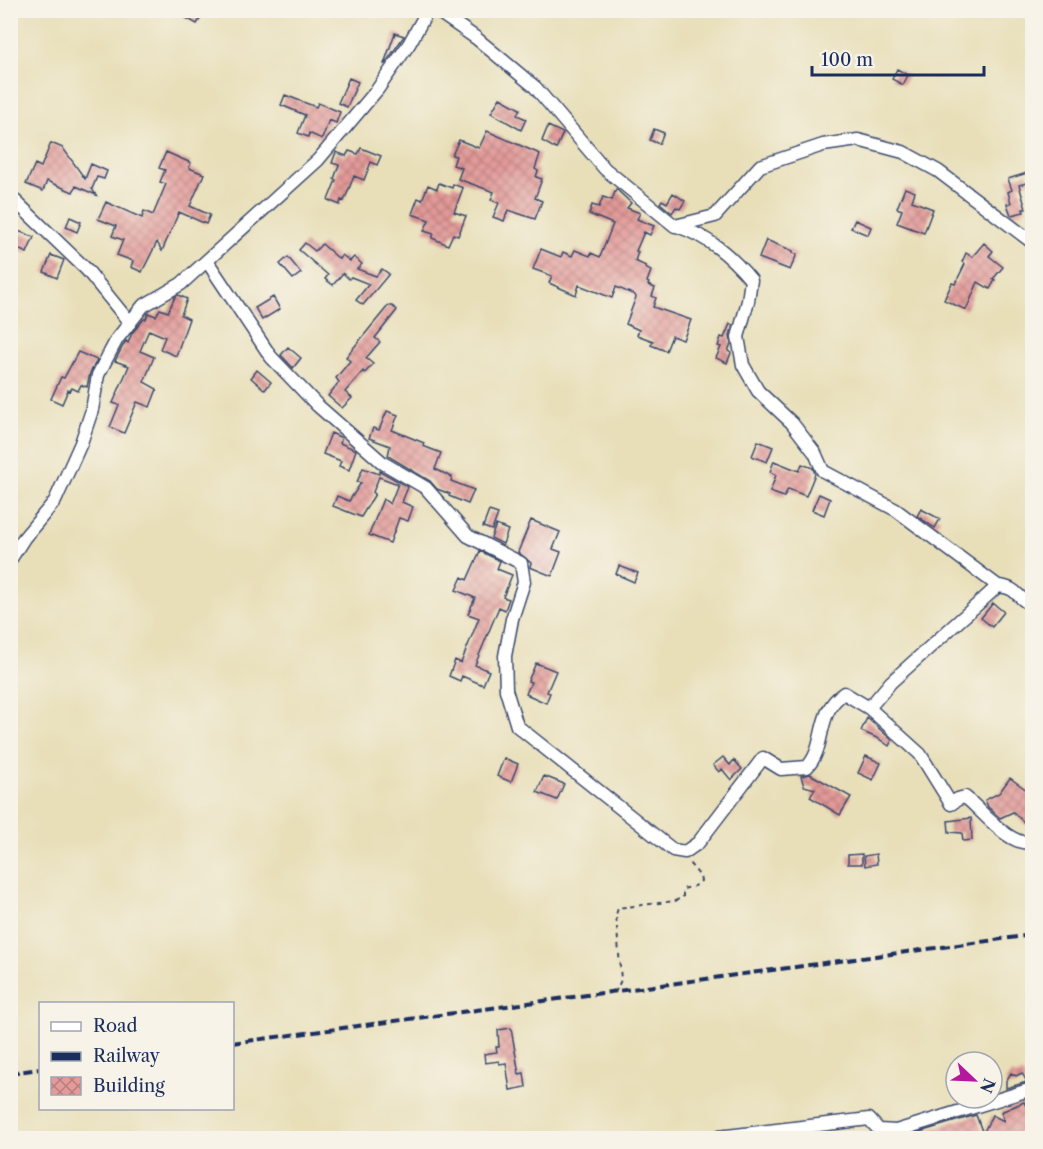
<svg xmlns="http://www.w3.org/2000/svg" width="1043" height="1149" font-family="'Libre Caslon Text',serif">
<defs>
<pattern id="building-cross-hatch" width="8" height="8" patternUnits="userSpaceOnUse" patternTransform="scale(1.5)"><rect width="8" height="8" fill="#e39a98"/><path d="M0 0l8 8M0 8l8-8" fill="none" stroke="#b77e7f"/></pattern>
</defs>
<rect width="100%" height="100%" fill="#f7f3e8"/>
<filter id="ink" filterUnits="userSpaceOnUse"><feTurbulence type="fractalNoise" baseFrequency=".0167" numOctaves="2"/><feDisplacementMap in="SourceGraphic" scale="12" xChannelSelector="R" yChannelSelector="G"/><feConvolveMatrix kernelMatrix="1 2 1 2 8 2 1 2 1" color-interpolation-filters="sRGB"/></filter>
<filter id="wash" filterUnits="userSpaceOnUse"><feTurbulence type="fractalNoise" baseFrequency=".008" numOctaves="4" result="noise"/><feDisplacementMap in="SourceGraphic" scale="24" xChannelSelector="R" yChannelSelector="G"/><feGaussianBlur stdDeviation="1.35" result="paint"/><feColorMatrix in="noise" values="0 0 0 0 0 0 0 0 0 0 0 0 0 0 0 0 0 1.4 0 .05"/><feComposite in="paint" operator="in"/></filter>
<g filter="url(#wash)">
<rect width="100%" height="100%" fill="#e8dfb9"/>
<g id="blocks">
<path fill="url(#building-cross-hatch)" d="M172,10h34l-9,14z
M395,33l9,3 -19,28h-1z
M897,69l11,6 -5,10 -11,-6z
M349,78l9,4 -11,25 -9,-4z
M285,95l31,12 2,-4 22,9 -4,11 -7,-3 -7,19 -13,-6 -1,4 -10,-4 7,-18 -24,-10z
M500,98l20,11 -3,6 9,4 -5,11 -30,-17z
M548,126l15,7 -7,16 -14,-8z
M654,129l10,4 -5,11 -9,-4z
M487,131l53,23 -5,15 3,2 -2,6 6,2 -7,19 7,3 -7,18 -27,-9 -4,11 -11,-4 6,-14 -8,-3 3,-8 -36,-13 4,-11 -9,-3 3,-9 -4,-1 7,-15 20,8z
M51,143l12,5 22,31 6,-15 16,7 -3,8 -7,-2 -5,12 4,6 -20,-9 -3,6 -26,-11 -4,10 -17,-7 9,-20 6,3z
M361,148l20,8 -4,9 -6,-3 -7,18 -10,-4 -10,25 -3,-1 -1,5 -12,-5 8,-20 -2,-1 5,-14 -7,-2 4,-11 10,4 3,-5 9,3z
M166,152l25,11 -2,5 15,6 -14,32 20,9 -4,9 -27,-12 -17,39 -5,-9 -15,30 -11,-5 2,-6 -16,-6 6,-15 -11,-4 4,-10 -18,-7 8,-17 36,16 2,-7 9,4 13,-31 -6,-2 5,-12 -6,-2z
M1027,173l3,9 -11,3 7,24h-3l1,3 -13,3 -4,-11 4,-1 -3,-11 4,-2 -4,-11z
M439,183l13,5 1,-4 10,4 -9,24 12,4 -8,20 -5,-2 -5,11 -16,-7 2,-4 -10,-3 5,-11 -17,-6 6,-16 4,2 6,-15 9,4z
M905,188l10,4 -3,9 21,8 -9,24 -27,-10 5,-13 -5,-2z
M616,189l15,14 -4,5 13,5 -3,6 17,7 -4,9 -6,-3 -8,19 2,1 -3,9 11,5 -1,2 6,3 -4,11 2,1 -1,2 7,3 -3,8 4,2 -3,9 38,13 -8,20 -11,-4 -6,15 -15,-6 2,-4 -16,-6 2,-5 -13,-6 10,-27 -1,-2 -19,-8 -4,11 -33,-13 -3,10 -27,-12 3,-7 -19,-7 8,-20 20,8 2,-5 9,4 3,-6 15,6 1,-3 9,4 13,-33 -24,-10 3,-9 7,2 4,-10 9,3z
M673,193l12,8 -5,8 -4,-2 -4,6 -12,-10 2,-3 5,3z
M70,217l11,5 -4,10 -11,-5z
M855,220l16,7 -3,8 -17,-7z
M10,228l24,9 -7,16 -9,-4 -7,18z
M766,240l27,11 -1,2 5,1 -7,16 -31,-12z
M305,243l10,8 7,-7 17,15 3,-4 8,6 4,-4 8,7 -5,5 19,7 6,-7 7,5 -26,31 -7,-5 13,-16 -18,-7 -2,2 -6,-6 -10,12 -8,-6 3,-4 -29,-25z
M984,243l9,8 -4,5 14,11 -10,12 2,1 -5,9 -12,-7 -12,28 -22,-10 8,-17 3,1 10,-20 -3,-2 4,-9 6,4z
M51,255l13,5 -7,18 -13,-6z
M288,257l13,16 -8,6 -13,-15z
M178,295l9,4 -6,16 8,4 -13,37 -16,-7 5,-12 -16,-7 -9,21 14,6 -10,25 13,7 -7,18 -13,-5 -13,31 -14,-6 9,-22 -6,-2 16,-37 -14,-5 9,-17 2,-3 2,2 4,-10 12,-14h2l2,-6 8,3 4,-7 8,3 7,-15z
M273,297l7,12 -18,11 -7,-12z
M388,306h4l5,4 -22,28 5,4 -14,16 7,6 -8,9 -2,-2 -18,21 7,6 -10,10 -14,-12 11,-14 -3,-4 14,-17 -4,-4z
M730,324l3,1 -3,10 1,9 -3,7 3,2 -4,10 -11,-5 5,-11 -3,-1 3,-9 3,1z
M288,347l13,11 -8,10 -12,-13z
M78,352l19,8 -7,13 -3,14 -6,-2 -3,6 -6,-3 -2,3 -2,-1 -6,14 -11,-5 10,-22 3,1z
M257,370l14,12 -6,8 -14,-12z
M387,411l11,4 -6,15 32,13 -1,3 18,7 -6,16 17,8 -1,4 23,9 -6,14 -19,-8 1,-2 -13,-5 -7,-8 -42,-25 2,-10 -21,-8 4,-10 6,2z
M331,433l11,5 -2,5 16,7 -7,20 -10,-4 2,-5 -18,-7z
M758,441l15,6 -6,15 -15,-6z
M774,461l25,10 3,-7 11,4 2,6 -9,22 -18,-7 -4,8 -14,-5 6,-17 -6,-3z
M363,468l16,6 1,-3 28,16 -6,15 11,5 -5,14 -9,-3 -9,25 -21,-8 14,-36 7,5 8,-20 -19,-7 -6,15 2,2 -14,23 -28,-11 4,-10 12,5 12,-18 -4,-1z
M819,494l11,5 -6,16 -12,-5z
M921,509l19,10 -5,9 -18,-12z
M489,511l9,3 -6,16 -9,-3z
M531,520l29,12 -7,17 8,3 -9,24 -22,-9 1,-4 -13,-11z
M496,525l12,5 -5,14 -12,-6z
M480,551l20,10 -3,8 15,6 -9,22 6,2 -4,11 -6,-3 -24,58 14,6 -6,14 -21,-9 -2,5 -11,-5 6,-16 6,3 18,-45 -11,-4 7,-16 -19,-8 6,-13 5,3z
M619,566l19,7 -4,9 -18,-8z
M993,603l11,9 -12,15 -11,-9z
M536,663l20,8 -9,21 3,1 -4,10 -20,-9 5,-12 -3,-1z
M867,718l25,22 -3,6 -10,-7 -18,-8z
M866,756l15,7 -8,17 -15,-7z
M723,757l7,8 4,-5 8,9 -11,11 -9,-11 -3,3 -6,-7z
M504,758l14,6 -7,18 -14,-6z
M810,774l41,23 -11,18 -30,-18 5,-8 -11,-3 -3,-10z
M544,776l20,8 -7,16 -20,-8z
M1010,778l21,15 -3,3 4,5v29l-19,-18 -13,6 -12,-11 -3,-7 14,-7z
M971,818l1,22 -9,1 -1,-8 -13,-1 -1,-11z
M862,854v10h-14v-9z
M876,854l1,10 -12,2 -1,-10z
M511,1028l8,46 5,-1 2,14 -16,3 -4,-27 -7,1v-3l-14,2 -1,-9 13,-2 -1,-5h3l-1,-17z
M1011,1073l5,3 6,-3 5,9 -21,6v-7z
M1024,1102l8,15v21h-132l76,-23 7,19 9,-19 12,6 -3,-9z"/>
</g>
</g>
<g filter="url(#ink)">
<use href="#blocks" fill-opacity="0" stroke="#3a496c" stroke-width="1.5"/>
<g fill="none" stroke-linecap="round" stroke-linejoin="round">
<defs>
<path id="minor" d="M436,10l40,28 59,49 70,82 70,57 40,-10 45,-50 63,-21 35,-5 45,12 35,19 94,71
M10,196l77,74 43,53
M677,226c32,11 53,29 74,54l-3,21 -10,36 5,28 15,26 34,32 23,30 8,18 73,39 102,76
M207,261l64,96 46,48 66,58 43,25 42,48 53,27 3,19 -12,37 -7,37 1,34 11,36 156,124 12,2 13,-9 65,-85 18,11 26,-2c20,-20 8,-55 37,-74l25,15 22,-26 107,-96c22,2 17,12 34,19
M10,560l14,-22 31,-37 26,-58 11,-33 6,-35 19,-36 26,-33 38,-22 137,-124 59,-70 32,-46 19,-34
M869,708l51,46 31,50 7,-5 7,-2c16,12 45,51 67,45
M710,1138l159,-19 10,11 17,1 136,-42"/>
</defs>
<use href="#minor" stroke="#3a496c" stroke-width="15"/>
<path stroke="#3a496c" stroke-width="2" stroke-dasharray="4.5 4.5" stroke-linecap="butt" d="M615,993l6,-13 -5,-65 2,-7 57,-7 8,-4v-8l12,-3 6,-5 -1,-5 -11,-13"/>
<use href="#minor" stroke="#fff" stroke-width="12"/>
<path stroke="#1b2f5e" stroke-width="4" stroke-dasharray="9 4.5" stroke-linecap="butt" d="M232,1043l800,-108
M10,1073l30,-4"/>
</g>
</g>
<rect width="1043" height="1149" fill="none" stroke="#f7f3e8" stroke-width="36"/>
<rect x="39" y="1002" width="195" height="108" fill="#f7f3e8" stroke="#9fa5b1" stroke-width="1.5"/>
<rect x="51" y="1022" width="30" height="9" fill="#ffffff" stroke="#9fa5b1" stroke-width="1.5"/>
<text x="93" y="1032" font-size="18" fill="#1b2f5e">Road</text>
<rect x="51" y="1052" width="30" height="9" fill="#1b2f5e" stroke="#9fa5b1" stroke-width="1.5"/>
<text x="93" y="1062" font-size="18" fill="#1b2f5e">Railway</text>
<rect x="51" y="1077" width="30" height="18" fill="url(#building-cross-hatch)" stroke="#9fa5b1" stroke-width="1.5"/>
<text x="93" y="1092" font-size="18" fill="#1b2f5e">Building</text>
<g transform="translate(974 1080) rotate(113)"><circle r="28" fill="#f7f3e8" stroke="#9fa5b1" stroke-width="1.5"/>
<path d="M0-4.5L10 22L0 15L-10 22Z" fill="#b5179e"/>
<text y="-9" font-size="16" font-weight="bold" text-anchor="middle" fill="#1b2f5e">N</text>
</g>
<path d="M812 66v9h172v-9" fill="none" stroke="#1b2f5e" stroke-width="3"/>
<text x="821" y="66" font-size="18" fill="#1b2f5e" stroke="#f7f3e8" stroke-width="4.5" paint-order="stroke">100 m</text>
</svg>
